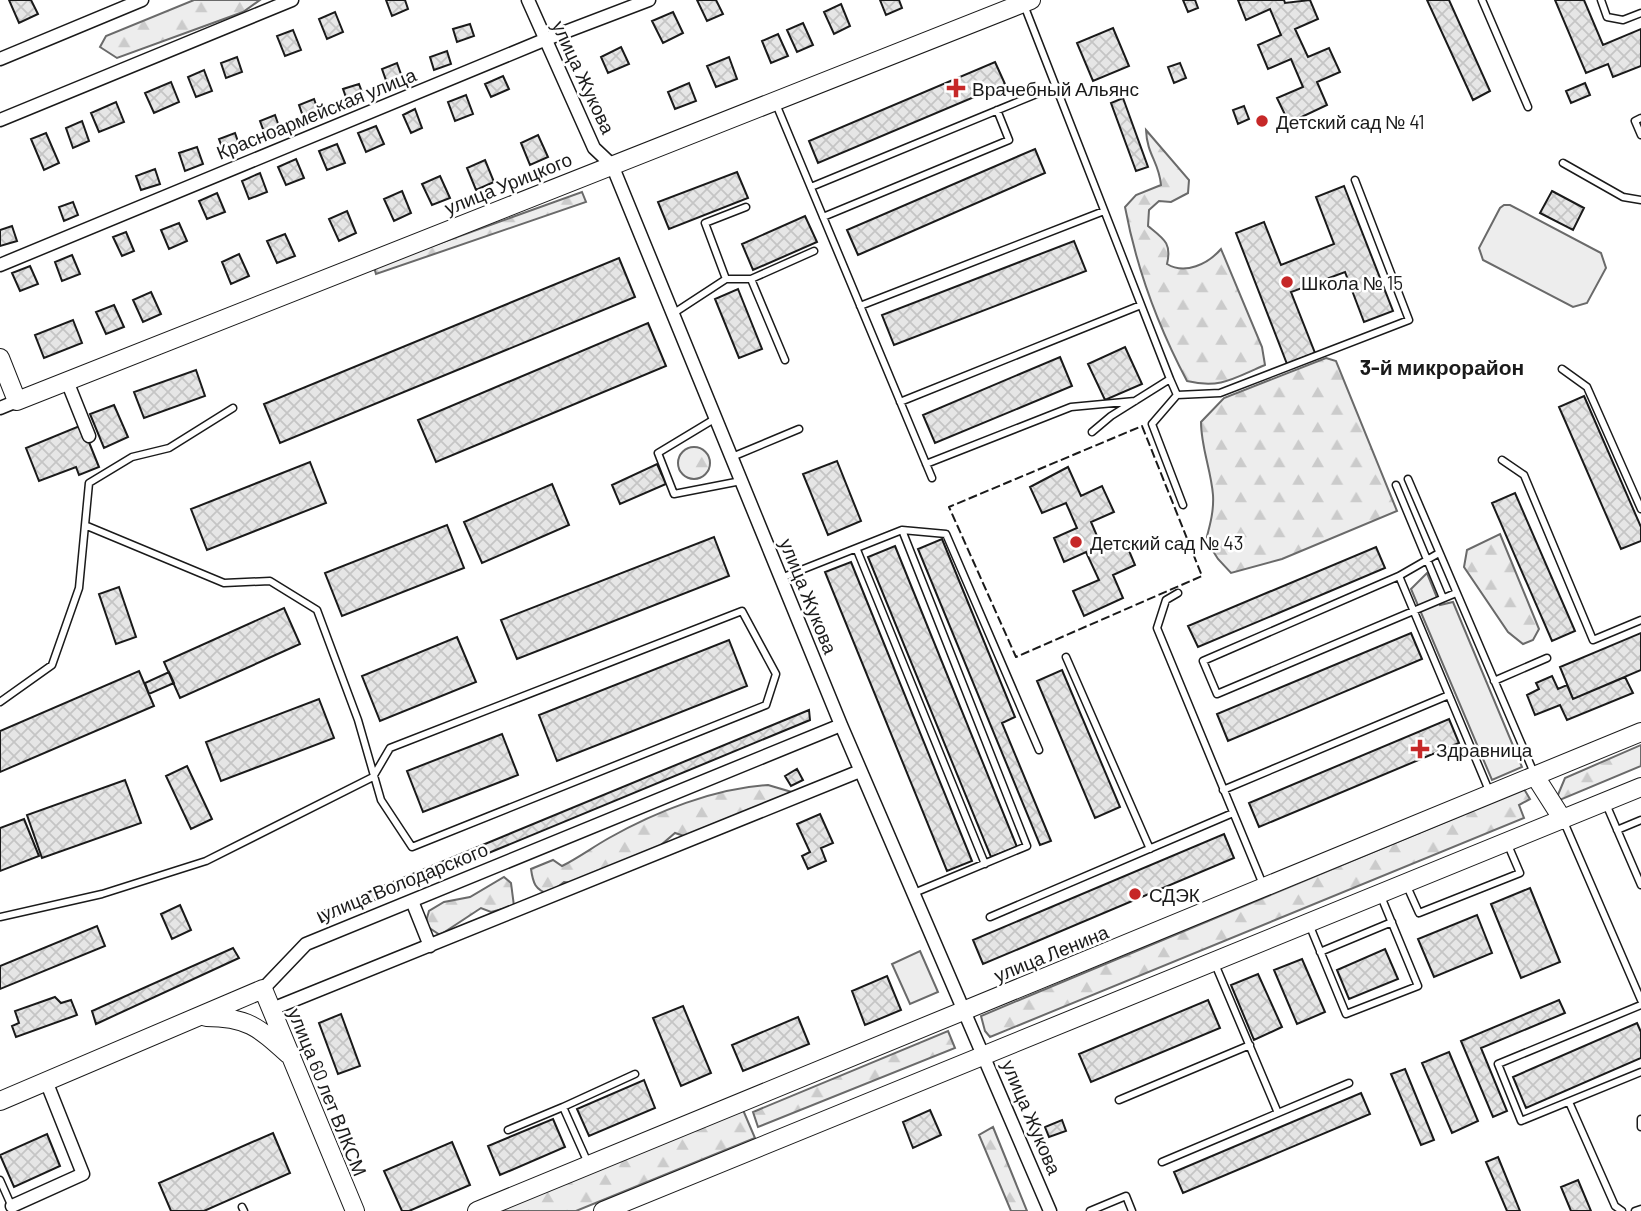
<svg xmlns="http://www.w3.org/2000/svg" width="1641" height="1211" font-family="Barlow,sans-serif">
<defs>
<pattern id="forest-firs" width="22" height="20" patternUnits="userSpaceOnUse" patternTransform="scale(1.75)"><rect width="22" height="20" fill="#ededed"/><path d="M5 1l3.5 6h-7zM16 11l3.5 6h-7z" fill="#cbcbcb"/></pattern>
<pattern id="building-cross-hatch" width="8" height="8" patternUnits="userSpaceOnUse" patternTransform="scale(1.75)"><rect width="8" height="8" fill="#e6e6e6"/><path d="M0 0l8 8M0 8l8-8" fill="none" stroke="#c5c5c5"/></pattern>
</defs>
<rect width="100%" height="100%" fill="#fff"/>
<path fill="url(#forest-firs)" stroke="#6a6a6a" stroke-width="2" d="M194,0h66l-17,12 -126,46 -17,-11 6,-11z
M1146,130l43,50 -1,13 -17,9 -12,-1 -10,9 -1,16c16,13 24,17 19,38 18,11 41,0 54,-15l41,98 3,18c-31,13 -44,24 -78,16 -28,-53 -51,-115 -62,-174l11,-12 25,-10c-2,-23 -14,-30 -15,-55z
M582,192l4,10 -210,72 -2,-7z
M1326,358l10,3 61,150 -115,48 -51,14 -13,-14 -12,-19c4,-15 8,-29 7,-45 -2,-25 -12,-48 -12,-73l23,-24z
M678 463a16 16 0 1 1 32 0a16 16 0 1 1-32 0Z
M1500,534l39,95 -6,11 -10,4 -15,-12 -44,-65 3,-17z
M1641,745v21l-86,36 10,-24z
M768,785l27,8 -108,44 -12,-4 -21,18 -52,18 -28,14 -10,-1 -15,12c-14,-4 -16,-11 -18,-25l22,-9 9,6c16,-8 31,-19 47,-28 46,-26 106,-50 159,-53z
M1524,789l6,10 -11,6 5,13 -534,219 -5,-6 -4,-15z
M504,877l7,6 3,23 -23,6 -10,-4 -41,27 -15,-10 4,-14 15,-9 26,-5z
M948,1031l7,17 -197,79 -5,-15z
M743,1110l12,28 -179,73h-82z
M993,1127l34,84h-16l-32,-76z"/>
<path fill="#ededed" stroke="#6a6a6a" stroke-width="2" d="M1504,205h6l91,48 5,15 -19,35 -14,4 -90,-47 -4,-12 21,-40z
M1427,573l13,32 13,-3 69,165 -30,13 -81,-191z
M920,951l18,41 -28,12 -18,-40z"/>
<path fill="url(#building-cross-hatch)" stroke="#1a1a1a" stroke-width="2" d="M9,0h22l7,14 -19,9z
M386,0h19l3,9 -16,7z
M697,0h19l7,14 -16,7z
M880,0h19l3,8 -16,7z
M1183,0h12l3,8 -10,4z
M1238,0h46l1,3 25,-3 8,19 -23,10 13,28 21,-9 11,24 -23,10 10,23 -38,18 -12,-25 26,-11 -12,-28 -23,10 -10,-24 23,-10 -11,-26 -24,11z
M1427,0h22l41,91 -17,9z
M1555,0h29l19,45 38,-16v37l-28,11 -5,-13 -22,9z
M841,4l9,22 -16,8 -10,-22z
M335,12l8,20 -16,7 -8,-20z
M673,12l10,21 -20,10 -11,-22z
M803,23l10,22 -16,7 -10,-22z
M470,24l4,12 -17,6 -4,-13z
M1113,28l16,38 -36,15 -16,-38z
M293,30l8,20 -16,6 -8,-20z
M778,34l10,22 -17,7 -9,-22z
M621,47l8,17 -21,9 -7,-16z
M447,51l4,13 -17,6 -4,-13z
M237,57l5,15 -16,6 -5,-15z
M729,57l8,22 -21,8 -9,-21z
M995,62l10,22 -187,79 -9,-22z
M397,63l6,17 -15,6 -6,-17z
M1180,63l6,15 -12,5 -6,-16z
M204,70l8,21 -16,6 -8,-20z
M503,76l6,13 -18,8 -6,-13z
M171,82l8,20 -25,11 -9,-20z
M689,83l7,18 -21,8 -7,-17z
M1585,83l5,12 -19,8 -5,-12z
M359,84l6,16 -16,6 -6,-17z
M466,95l7,19 -18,7 -7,-19z
M1123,98l25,69 -12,4 -25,-68z
M314,99l6,17 -15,6 -6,-17z
M116,102l8,20 -25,10 -8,-19z
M1244,106l5,13 -11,5 -5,-14z
M415,109l7,19 -11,5 -8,-18z
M275,115l6,17 -15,5 -6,-16z
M82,121l7,20 -16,7 -7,-20z
M376,126l8,18 -18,8 -8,-19z
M46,133l13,30 -15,7 -13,-31z
M235,133l6,17 -16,5 -6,-16z
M538,135l10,22 -18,8 -9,-22z
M337,144l8,19 -18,7 -8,-19z
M197,147l6,17 -18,7 -6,-18z
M1035,149l10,24 -187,82 -11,-25z
M296,159l8,19 -18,7 -8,-18z
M485,160l9,22 -18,8 -9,-22z
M155,169l5,15 -19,6 -5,-14z
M737,172l11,26 -79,31 -11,-27z
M260,173l7,19 -18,7 -7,-18z
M440,176l10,22 -18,7 -10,-21z
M1344,186l49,125 -29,11 -19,-50 -54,20 24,61 -28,11 -51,-131 28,-11 17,43 53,-21 -18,-47z
M402,191l9,22 -17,8 -10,-22z
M1552,191l32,17 -11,22 -33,-17z
M217,193l8,19 -18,7 -8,-18z
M73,202l5,13 -14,6 -5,-14z
M347,211l9,22 -17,8 -10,-22z
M805,216l12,26 -64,28 -11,-26z
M179,223l8,18 -18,8 -8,-19z
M12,226l5,15 -17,5v-16z
M126,232l8,19 -12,5 -9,-19z
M285,234l10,22 -18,7 -10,-22z
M1074,241l12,30 -192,74 -12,-30z
M239,254l10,22 -18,8 -9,-22z
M72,255l8,19 -18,7 -7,-19z
M619,258l16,39 -355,146 -16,-39z
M30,266l8,18 -18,7 -8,-18z
M738,289l24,60 -23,9 -24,-59z
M151,292l10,22 -18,8 -10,-22z
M114,305l10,22 -18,7 -10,-22z
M73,320l9,23 -38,15 -9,-23z
M648,323l18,43 -230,96 -18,-42z
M1125,347l17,37 -37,16 -17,-36z
M1060,357l12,29 -137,57 -12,-28z
M196,370l9,26 -61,22 -10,-26z
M1584,396l57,131v14l-20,8 -62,-142z
M114,405l14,32 -24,11 -14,-34z
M82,425l17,42 -20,8 -3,-8 -37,14 -13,-33z
M837,461l24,60 -33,14 -25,-61z
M310,462l16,41 -119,47 -16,-41z
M657,464l9,20 -46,20 -8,-19z
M1068,467l13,29 21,-10 12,26 -23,10 12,28 22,-9 10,24 -22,10 10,23 -39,18 -11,-25 26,-11 -13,-28 -22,10 -10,-24 23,-10 -11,-25 -24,10 -12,-26z
M552,484l17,41 -87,38 -18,-41z
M1515,493l60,138 -23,10 -60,-138z
M447,525l17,43 -122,48 -17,-43z
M714,537l15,39 -212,83 -16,-39z
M942,539l73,178 -13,6 49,118 -11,4 -122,-296z
M895,546l122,301 -26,10 -123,-300z
M1376,547l9,21 -187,79 -10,-21z
M851,562l121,299 -25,10 -122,-299z
M119,587l17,50 -20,7 -17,-50z
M284,608l16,36 -120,54 -16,-36z
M1411,633l11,26 -194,82 -11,-27z
M1641,633v37l-68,29 -13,-32z
M457,637l19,45 -96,39 -18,-45z
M729,640l18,46 -190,75 -18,-46z
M1062,670l58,137 -25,11 -58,-137z
M139,671l15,35 -154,66v-41z
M169,672l5,11 -25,11 -4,-11z
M1552,676l6,13 9,-4 6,14 52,-22 8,16 -66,27 -7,-15 -25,10 -8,-20 12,-6 -3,-6z
M319,699l15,39 -113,43 -15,-39z
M809,710l1,10 -488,202 -4,-9z
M1449,719l10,24 -200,84 -10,-24z
M502,734l16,41 -95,37 -16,-41z
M187,766l25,53 -21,10 -25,-53z
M797,769l6,11 -12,6 -6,-10z
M125,780l16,43 -99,35 -15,-43z
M820,814l13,29 -12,5 5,13 -18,8 -6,-13 8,-4 -13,-28z
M24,819l15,37 -39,15v-43z
M1224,834l10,24 -251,106 -10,-24z
M1530,888l30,74 -39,16 -30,-74z
M180,905l11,25 -19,9 -11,-25z
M1477,915l15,38 -58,24 -16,-38z
M97,926l8,20 -105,43v-23z
M233,948l6,10 -143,66 -4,-13z
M1385,949l13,30 -49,20 -12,-29z
M1302,959l23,53 -28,12 -23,-54z
M1258,974l24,53 -28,13 -23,-55z
M887,976l14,34 -36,15 -13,-34z
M55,997l6,6 10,-3 6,15 -61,22 -4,-11 7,-3 -4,-12z
M1208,1000l12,28 -129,54 -12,-28z
M1559,1000l6,13 -84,35 26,63 -14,6 -32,-76z
M683,1006l28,67 -30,13 -28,-68z
M341,1014l19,52 -22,8 -19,-51z
M798,1017l11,27 -66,27 -11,-26z
M1637,1023l4,9v26l-115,50 -13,-31z
M1449,1052l29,69 -26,12 -30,-70z
M1405,1069l29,71 -13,5 -30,-71z
M644,1080l11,28 -66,28 -12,-27z
M1361,1093l9,21 -187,79 -9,-21z
M930,1110l11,25 -28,13 -10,-26z
M553,1119l12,28 -65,28 -12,-29z
M1062,1120l4,11 -17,6 -4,-10z
M273,1133l17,40 -86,38h-33l-12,-28z
M47,1134l13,32 -46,21 -14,-32z
M452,1142l18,43 -61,26h-7l-18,-40z
M1498,1157l22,54h-13l-21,-49z
M1578,1180l13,31h-20l-10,-24z"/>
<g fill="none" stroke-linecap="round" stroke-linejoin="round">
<defs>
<path id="lane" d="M1482,0l46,107
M1601,0l6,17 16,3 18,-7
M1024,5l146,374 -59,37 -19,16
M776,104l156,374
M1641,118l-6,3 6,14
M1563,163l60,34 18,3
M811,187l245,-101
M823,217l186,-77 -12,-30
M726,279l-21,-56 41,-16
M751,279l63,-28
M860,306l244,-95
M674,313l52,-34h25l34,81
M1562,369l25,18 54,122
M1170,379l7,16 -25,29 31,81
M1177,395l43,-2 189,-73 -54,-140
M900,402l241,-97
M716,418l-58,35 16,41 67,-13
M732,457l67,-28
M1502,460l22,15 69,165 48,-20
M926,464l145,-57 64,-6
M1408,479l126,294
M1396,485l47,113
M902,530l125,316 -113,47
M857,550l128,314
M1439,553l-40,23 91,217
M1399,576l-196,85 14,33 239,-101
M781,578l121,-48 44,4 93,216
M1178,593l-12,7 -9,28 107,259
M1066,657l84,192
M1494,681l53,-23
M0,702l52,-37 27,-77 10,-105 43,-26 37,-9 64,-40
M1223,790l226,-95
M1606,804l35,81
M1564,822l77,178
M1617,830l24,-10
M1406,884l13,29 101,-40 -12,-28
M0,917l102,-23 104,-33 167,-84 17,-29 352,-137 34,63 -10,31 -354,142 -31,-47 -23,-80 -41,-110 -47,-29 -46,2 -137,-57
M990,917l243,-104
M1309,924l37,90 72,-28 -38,-92
M1320,952l72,-30
M1215,964l63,149
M1641,1005l-143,59 23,57 120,-49
M1119,1100l131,-55
M1569,1102l46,104 7,5
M563,1107l72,-33
M1641,1119v8
M508,1130l55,-23 25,56
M1162,1162l187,-79
M0,1180l12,27
M242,1207l2,4
M1090,1211l36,-15 6,15
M1635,1211l6,-2"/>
<path id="street" d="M528,0l66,148 18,17 229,560 209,486
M0,59l142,-59
M0,120l292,-120
M0,265l544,-225 105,-40
M67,381l22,55
M0,408l17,-7
M412,901l18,45
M263,989l43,-45 535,-219
M272,1009l588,-238
M12,1206l71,-32 -37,-93"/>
<path id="secondary" d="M0,358l17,43 1014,-401
M1535,776l28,44
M206,1017c41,0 52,10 82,37
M0,1101l263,-112 92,222
M477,1211l1164,-479
M603,1211l1038,-424"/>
</defs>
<use href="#lane" stroke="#1a1a1a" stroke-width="9"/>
<use href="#street" stroke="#1a1a1a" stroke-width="15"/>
<use href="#secondary" stroke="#1a1a1a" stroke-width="20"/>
<use href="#lane" stroke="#fff" stroke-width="6"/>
<use href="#street" stroke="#fff" stroke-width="12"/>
<use href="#secondary" stroke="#fff" stroke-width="18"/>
<path stroke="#1a1a1a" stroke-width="2" stroke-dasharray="9 3.5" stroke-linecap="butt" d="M1142,426l60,150 -186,81 -67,-150z"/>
</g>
<g fill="#c62828" stroke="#fff" stroke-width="2.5">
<path d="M952.5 77.5h7v7h7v7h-7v7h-7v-7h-7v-7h7z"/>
<circle cx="1262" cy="121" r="7"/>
<circle cx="1287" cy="282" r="7"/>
<circle cx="1076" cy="542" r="7"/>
<path d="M1416.5 738.5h7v7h7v7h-7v7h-7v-7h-7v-7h7z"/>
<circle cx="1135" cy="894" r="7"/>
</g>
<g text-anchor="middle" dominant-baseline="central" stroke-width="5" stroke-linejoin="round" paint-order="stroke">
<g font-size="19" fill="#1a1a1a" stroke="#fff">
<text transform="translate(584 77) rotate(65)">улица Жукова</text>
<text transform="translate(316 113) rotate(-22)">Красноармейская улица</text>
<text transform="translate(508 183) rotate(-22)">улица Урицкого</text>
<text transform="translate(809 596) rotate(68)">улица Жукова</text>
<text transform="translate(404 881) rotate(-22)">улица Володарского</text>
<text transform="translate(1051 953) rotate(-22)">улица Ленина</text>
<text transform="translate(328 1092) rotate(68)">улица 60 лет ВЛКСМ</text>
<text transform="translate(1032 1117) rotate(67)">улица Жукова</text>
</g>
<g font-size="19" fill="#1a1a1a" stroke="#fff" text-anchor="start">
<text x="972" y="88">Врачебный Альянс</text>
<text x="1276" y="121">Детский сад № 41</text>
<text x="1301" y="282">Школа № 15</text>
<text x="1090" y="542">Детский сад № 43</text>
<text x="1436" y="749">Здравница</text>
<text x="1149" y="894">СДЭК</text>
</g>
<g font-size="21" font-weight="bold" fill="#1a1a1a" stroke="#fff">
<text x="1442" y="366">3-й микрорайон</text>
</g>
</g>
</svg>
